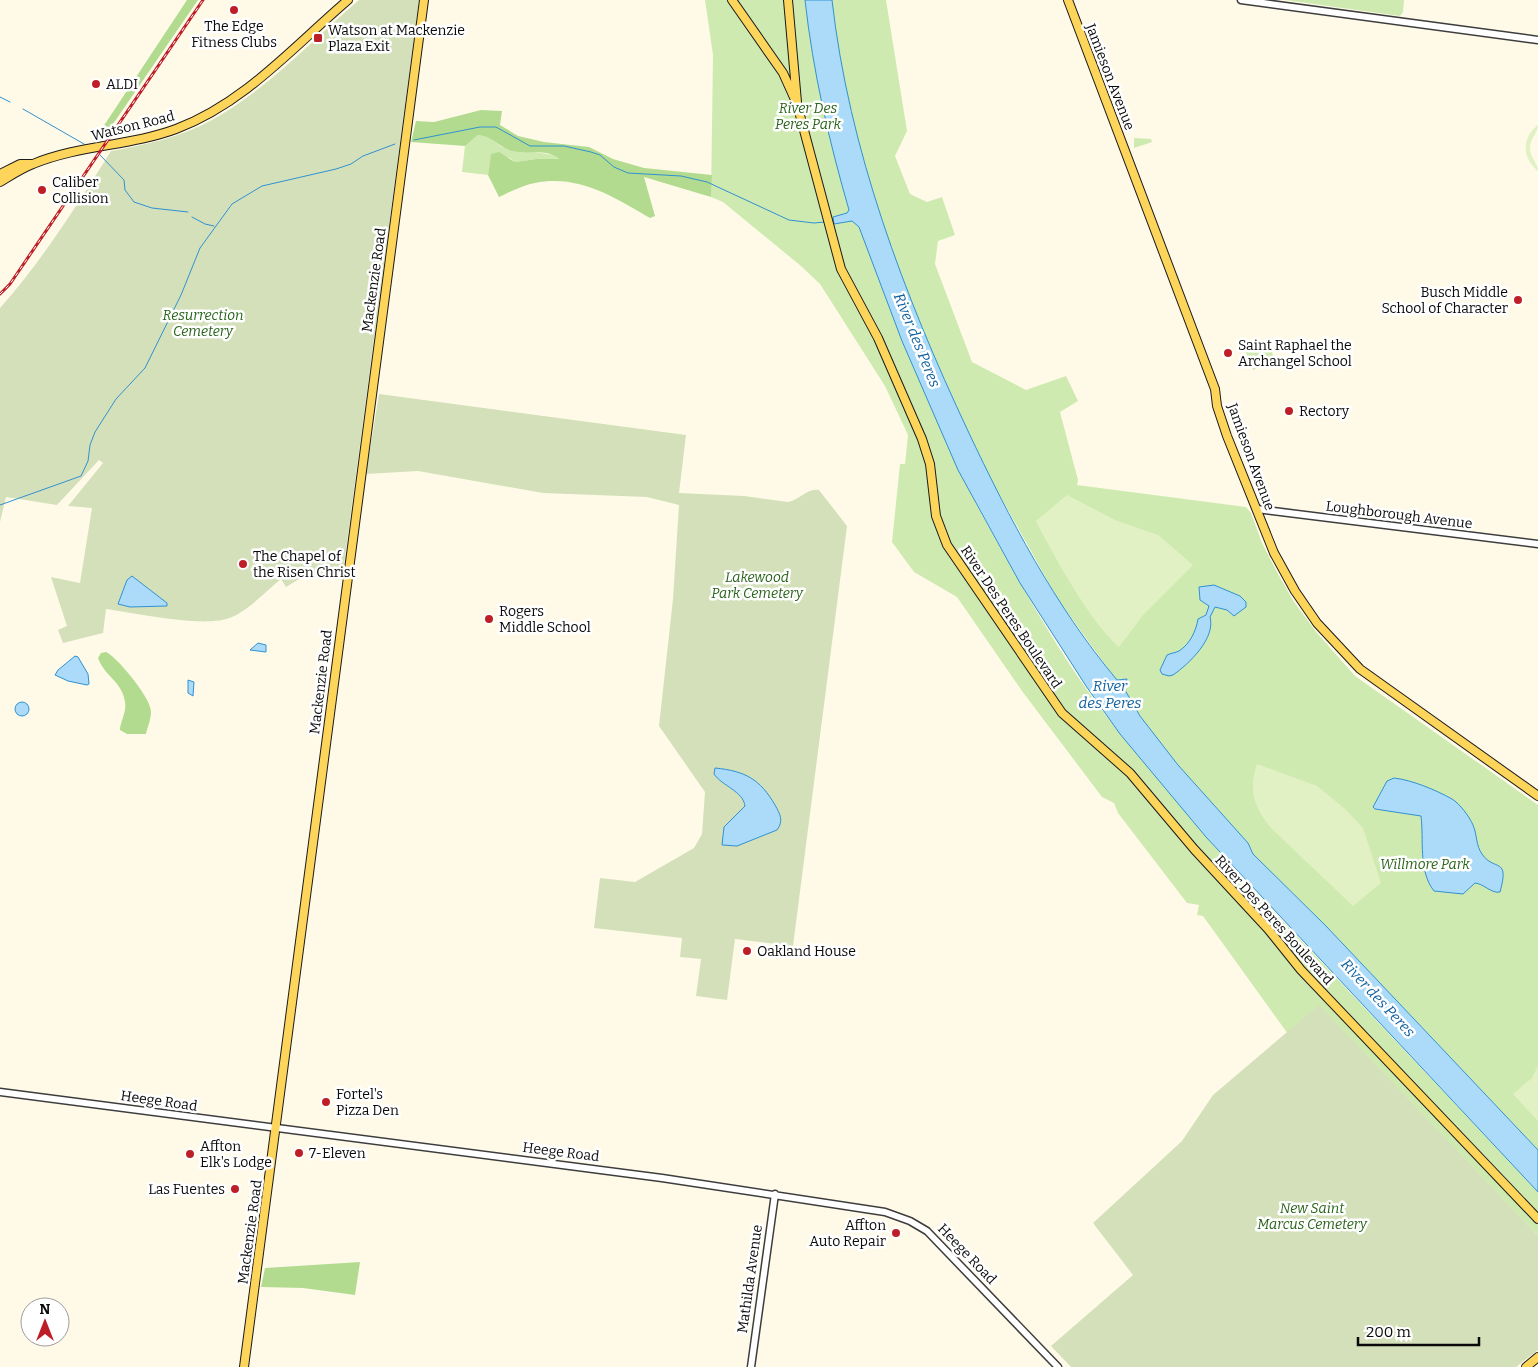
<svg xmlns="http://www.w3.org/2000/svg" width="1538" height="1367" font-family="Bitter,serif">
<rect width="100%" height="100%" fill="#fffae8"/>
<path fill="#cfeab1" d="M705,0h181l21,131 -12,25 15,38 17,8 15,-5 13,38 -17,6 -3,23 37,98 54,28 40,-14 12,25 -18,11 18,68 -1,5 169,22 5,6 11,30 16,31 16,28 23,31 38,43 183,129v345l-212,-224 -73,-72 -5,-11 -70,-78 -38,-49 -10,-15 -9,-23 -3,3 -4,-4 -57,-79 -69,-124 -13,28c42,76 90,165 145,231 41,50 83,99 125,148l293,311v44l-219,-230 -31,28 -85,-118 -6,-1 2,-10 -12,-2 -69,-90 -4,-10 -12,-6 -80,-106 -65,-94 -43,-25 -22,-30 8,-78h5l3,-29 -23,-49 -65,-102 -19,-18 -78,-64 -12,-5 2,-142z
M1285,0h119l-1,12 -3,4z
M478,135h8l16,12 52,8 6,5 -24,-1 -21,3 -5,-4 -19,-3 -3,20 -26,-3 3,-26z
M1134,138l17,1 1,3 -18,6z
M1268,342l7,18 -22,10 -8,-20z"/>
<path fill="#b2db90" d="M187,0h11l-87,127 -7,5 -3,-2z
M481,110l21,1 -2,14 18,11 26,6 45,5 24,12 31,9 68,7 -1,22 -67,-20 11,39 -5,2c-36,-21 -72,-44 -115,-35 -12,2 -25,9 -36,14l-11,-22 3,-21 8,-2 16,10 21,-3h23c-12,-11 -31,-4 -46,-8 -14,-3 -22,-16 -35,-16l-13,11 -54,-4 5,-21 18,1z
M106,652c11,5 41,42 44,55 3,8 -2,18 -4,27h-19l-7,-4c0,-9 7,-18 5,-28 -3,-21 -20,-25 -27,-44l3,-5z
M360,1262l-5,33 -52,-7 -42,-1 4,-19z"/>
<path fill="#d4e0ba" d="M359,0h60l-77,580 -38,-4 -18,11 -5,-8c-15,12 -31,30 -49,38 -26,12 -96,-4 -126,-8l-3,24 -40,10 -5,-13 9,-4 -16,-49 29,6 12,-75 -24,-2 35,-43 -4,-3 -42,45 -51,-8 -6,25v-214c42,-47 77,-103 111,-157 34,-6 70,-14 101,-31 56,-31 99,-79 147,-120z
M379,394l307,41 -7,58 65,3 44,6c12,-2 18,-14 31,-12l28,36 -54,420 -58,-7 -8,61 -31,-4 5,-37 -21,-2 2,-19 -88,-10 6,-50 35,4 59,-34 8,-14 3,-42 -46,-66 14,-127 6,-94 -32,-8 -104,-4 -125,-22 -52,3z
M1319,1005l219,231v114l-22,17h-445l-20,-21 82,-71 -40,-52 89,-82 31,-46z"/>
<path fill="#e1f1c3" d="M1538,125c0,8 -8,13 -8,23 0,10 8,15 8,23 -16,-13 -17,-33 0,-46z
M1067,495l48,25 43,15 35,30 -50,50 -24,32c-29,-25 -65,-91 -83,-126z
M1257,764l60,22 28,23 18,19 18,55 -28,23 -82,-78c-17,-21 -23,-38 -14,-64z
M1538,1066v55l-25,-27 19,-16z"/>
<path fill="#abdbf8" stroke="#3091d1" d="M805,0h27c17,150 72,295 136,431 41,87 87,175 149,249l10,-1 -2,11 15,26 38,49 70,78 5,11 73,72 212,224v42l-332,-355 -86,-103 -34,-48 -66,-103 -62,-113 -56,-129 -43,-114 -7,-6 -18,3 -1,-7 14,-4 2,-3c-20,-69 -36,-138 -44,-210z
M132,576l35,27v3l-37,1 -12,-3 9,-24z
M1214,585l26,11 6,6v5l-12,9 -7,-6 -12,-3 -5,10c6,21 -21,47 -37,58l-4,1 -7,-2 -2,-4 7,-15c4,-2 8,-2 12,-4 11,-7 17,-20 19,-32l8,-4 3,-9 -9,-6 -1,-13z
M258,643l8,2v7l-16,-2z
M75,656l3,1 10,17 1,10 -2,1 -19,-4 -13,-6 3,-5z
M188,680l6,2 -1,14 -5,-3z
M15 709a7 7 0 1 1 14 0a7 7 0 1 1-14 0Z
M715,768c30,3 45,11 60,37 5,9 9,16 2,25l-40,16 -15,-1 2,-18 21,-21c-2,-15 -23,-20 -31,-32z
M1394,778c18,2 42,12 58,21 8,5 17,17 21,26 4,9 3,21 9,29 12,18 28,2 18,38 -8,2 -16,-8 -25,-9l-12,11 -29,-3c-16,-20 -10,-52 -13,-75l-46,-7 -2,-2 14,-26z"/>
<g fill="none" stroke-linecap="round" stroke-linejoin="round">
<path stroke="#3091d1" stroke-width="1" d="M0,97l10,5
M23,109l61,35
M414,140l66,-13h16l34,19h34l27,6 9,3 14,12 14,6 53,3 26,6 82,38 25,3 11,-1
M100,155l24,25 1,10 9,12 18,6 36,4
M192,217l13,7 9,2
M0,505l81,-29 7,-15 2,-16 5,-13 21,-33 29,-31 36,-73 19,-47 32,-44 30,-18 74,-17 15,-5 12,-8 32,-12"/>
<defs>
<path id="minor" d="M1241,0l297,40
M1257,509l281,35
M0,1092l662,86 223,34 25,9 17,10 131,136
M751,1367l24,-173"/>
<path id="major" d="M732,0l51,73 14,31 44,165 37,69 44,101 8,25 6,52 11,29 115,168 68,60 64,76 74,80 33,41 237,249
M788,0l9,102
M1068,0l147,389 2,17 10,30 47,117 21,38 22,32 43,46 178,127
M0,174l20,-10h11
M0,182c10,-6 22,-14 33,-18 46,-19 97,-18 143,-35 69,-26 118,-83 172,-129
M244,1367l180,-1367
M1526,1367l12,-10"/>
</defs>
<use href="#minor" stroke="#3d3d3d" stroke-width="9"/>
<use href="#major" stroke="#1b1b1b" stroke-width="10"/>
<use href="#minor" stroke="#fff" stroke-width="6"/>
<use href="#major" stroke="#fdd55a" stroke-width="8"/>
<defs>
<path id="rail" d="M0,294l10,-10 193,-284"/>
</defs>
<use href="#rail" stroke="#be1f27" stroke-width="3"/>
<use href="#rail" stroke="#fff" stroke-width="1" stroke-dasharray="4" stroke-linecap="butt"/>
</g>
<g fill="#be1f27" stroke="#fff" stroke-width="2">
<circle cx="234" cy="10" r="5"/>
<rect x="313" y="33" width="10" height="10" rx="2.5"/>
<circle cx="96" cy="84" r="5"/>
<circle cx="42" cy="190" r="5"/>
<circle cx="1518" cy="300" r="5"/>
<circle cx="1228" cy="353" r="5"/>
<circle cx="1289" cy="411" r="5"/>
<circle cx="243" cy="564" r="5"/>
<circle cx="489" cy="619" r="5"/>
<circle cx="747" cy="951" r="5"/>
<circle cx="326" cy="1102" r="5"/>
<circle cx="299" cy="1153" r="5"/>
<circle cx="190" cy="1154" r="5"/>
<circle cx="235" cy="1189" r="5"/>
<circle cx="896" cy="1233" r="5"/>
</g>
<g text-anchor="middle" dominant-baseline="central" stroke-width="5" stroke-linejoin="round" paint-order="stroke">
<g font-size="14" fill="#0a0a0a" stroke="#fff" text-anchor="start">
<text x="234" y="26" text-anchor="middle">The Edge<tspan x="234" dy="16">Fitness Clubs</tspan></text>
<text x="328" y="30">Watson at Mackenzie<tspan x="328" dy="16">Plaza Exit</tspan></text>
<text x="106" y="84">ALDI</text>
<text x="52" y="182">Caliber<tspan x="52" dy="16">Collision</tspan></text>
<text x="1508" y="292" text-anchor="end">Busch Middle<tspan x="1508" dy="16">School of Character</tspan></text>
<text x="1238" y="345">Saint Raphael the<tspan x="1238" dy="16">Archangel School</tspan></text>
<text x="1299" y="411">Rectory</text>
<text x="253" y="556">The Chapel of<tspan x="253" dy="16">the Risen Christ</tspan></text>
<text x="499" y="611">Rogers<tspan x="499" dy="16">Middle School</tspan></text>
<text x="757" y="951">Oakland House</text>
<text x="336" y="1094">Fortel's<tspan x="336" dy="16">Pizza Den</tspan></text>
<text x="200" y="1146">Affton<tspan x="200" dy="16">Elk's Lodge</tspan></text>
<text x="309" y="1153">7-Eleven</text>
<text x="225" y="1189" text-anchor="end">Las Fuentes</text>
<text x="886" y="1225" text-anchor="end">Affton<tspan x="886" dy="16">Auto Repair</tspan></text>
</g>
<g font-size="14" fill="#0a0a0a" stroke="#fff">
<text transform="translate(1110 77) rotate(69)">Jamieson Avenue</text>
<text transform="translate(133 126) rotate(-14)">Watson Road</text>
<text transform="translate(374 280) rotate(-82)">Mackenzie Road</text>
<text transform="translate(1251 457) rotate(70)">Jamieson Avenue</text>
<text transform="translate(1399 515) rotate(7)">Loughborough Avenue</text>
<text transform="translate(1011 617) rotate(56)">River Des Peres Boulevard</text>
<text transform="translate(321 682) rotate(-83)">Mackenzie Road</text>
<text transform="translate(1274 920) rotate(48)">River Des Peres Boulevard</text>
<text transform="translate(159 1101) rotate(8)">Heege Road</text>
<text transform="translate(561 1152) rotate(7)">Heege Road</text>
<text transform="translate(250 1232) rotate(-82)">Mackenzie Road</text>
<text transform="translate(967 1254) rotate(46)">Heege Road</text>
<text transform="translate(750 1279) rotate(-82)">Mathilda Avenue</text>
</g>
<g font-size="14" font-style="italic" fill="#29631a" stroke="#fff">
<text x="808" y="108">River Des<tspan x="808" dy="16">Peres Park</tspan></text>
<text x="203" y="315">Resurrection<tspan x="203" dy="16">Cemetery</tspan></text>
<text x="757" y="577">Lakewood<tspan x="757" dy="16">Park Cemetery</tspan></text>
<text x="1425" y="864">Willmore Park</text>
<text x="1312" y="1208">New Saint<tspan x="1312" dy="16">Marcus Cemetery</tspan></text>
</g>
<g font-size="15" font-style="italic" fill="#11619f" stroke="#fff">
<text transform="translate(917 340) rotate(68)">River des Peres</text>
<text x="1110" y="686">River<tspan x="1110" dy="17">des Peres</tspan></text>
<text transform="translate(1378 998) rotate(47)">River des Peres</text>
</g>
</g>
<g transform="translate(45 1322)"><circle r="24" fill="#ffffff" stroke="#9d9d9d"/>
<path d="M0-4L9 19L0 12L-9 19Z" fill="#be1f27"/>
<text y="-8" font-size="14" font-weight="bold" text-anchor="middle" fill="#0a0a0a">N</text>
</g>
<path d="M1358 1337v8h121v-8" fill="none" stroke="#0a0a0a" stroke-width="2.5"/>
<text x="1366" y="1337" font-size="15" fill="#0a0a0a" stroke="#ffffff" stroke-width="4" paint-order="stroke">200 m</text>
</svg>
